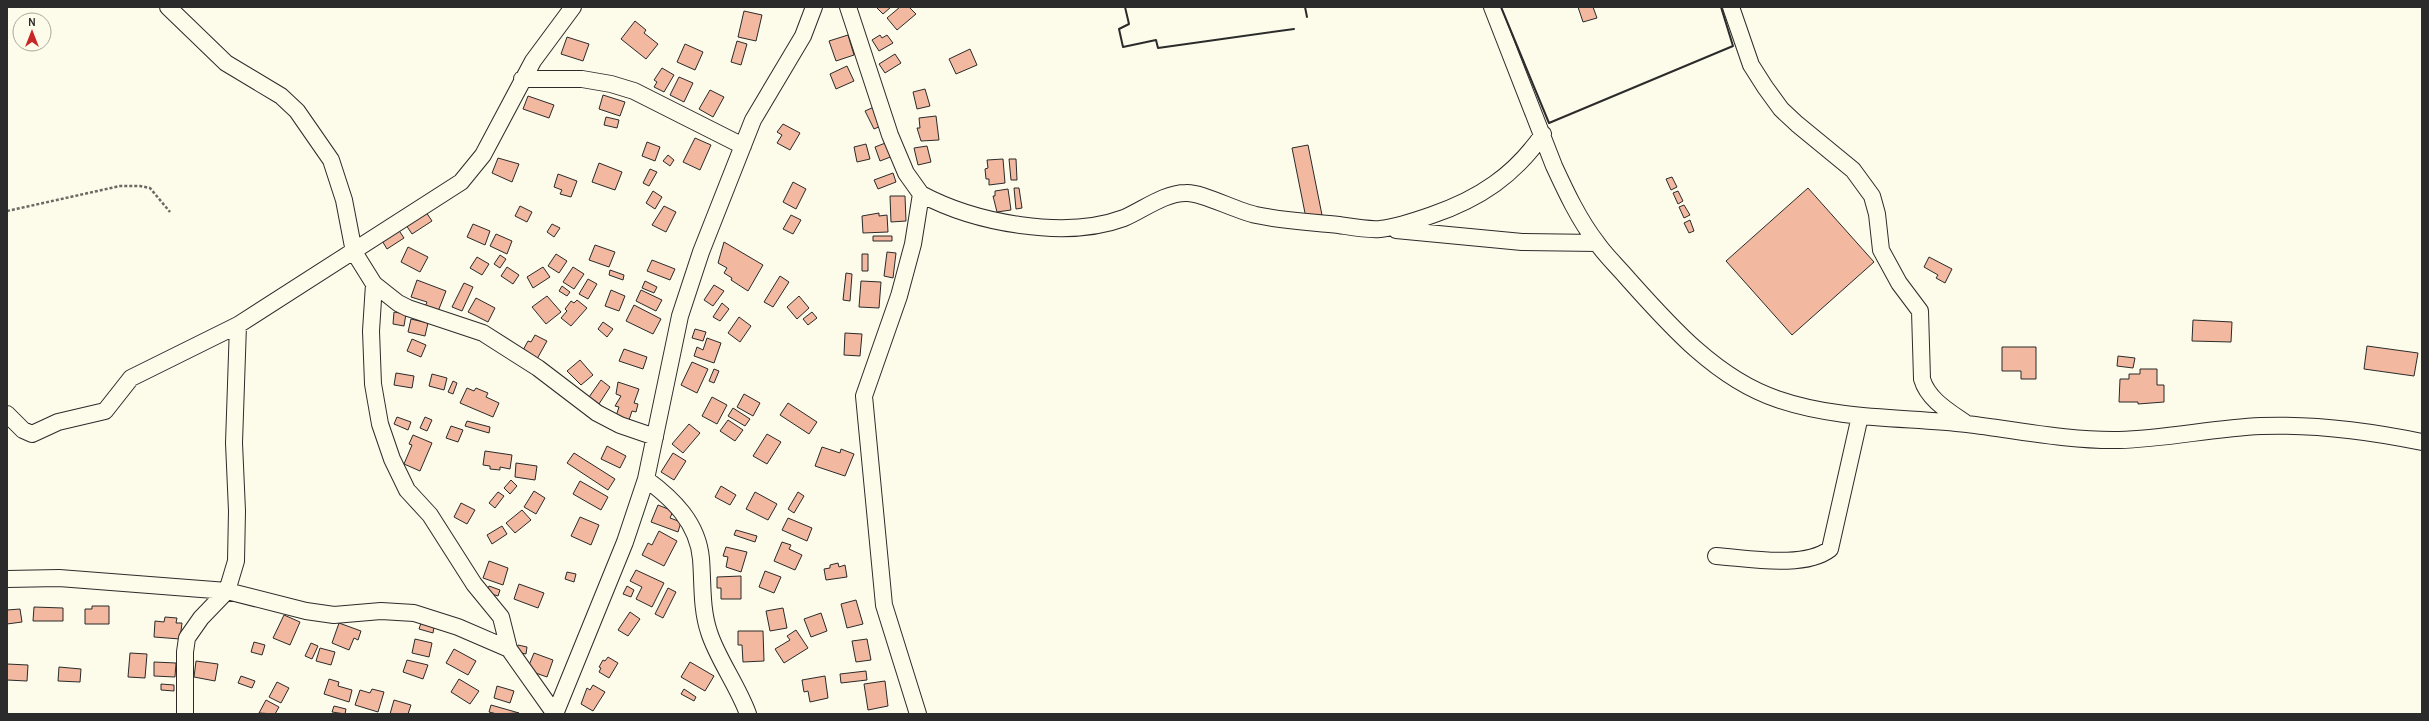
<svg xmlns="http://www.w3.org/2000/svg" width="2429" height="721" font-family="Karla,sans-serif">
<rect width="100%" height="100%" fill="#fdfbea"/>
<path fill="#f2b8a0" stroke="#2b2b2b" d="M876,7h15l-8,7z
M900,7h9l7,7 -19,16 -10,-12z
M1578,7h15l4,11 -14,4z
M744,11l18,4 -6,26 -18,-4z
M635,21l11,9 -2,3 14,11 -12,15 -25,-20z
M848,35l6,20 -18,6 -7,-20z
M880,35l2,3 5,-3 6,8 -14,8 -7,-11z
M567,37l22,7 -6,17 -22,-7z
M737,41l10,3 -6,21 -10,-3z
M685,44l18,8 -8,18 -18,-8z
M970,49l7,16 -21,9 -7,-15z
M895,54l6,9 -16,10 -6,-9z
M847,66l7,15 -18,8 -6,-15z
M662,68l12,7 -10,17 -10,-5 3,-5 -3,-2z
M679,77l14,6 -9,19 -14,-7z
M925,89l5,17 -13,3 -4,-17z
M710,90l14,7 -11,20 -14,-8z
M603,95l22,7 -5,14 -21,-7z
M528,96l26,9 -5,13 -26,-9z
M874,107l9,18 -9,4 -9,-18z
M936,116l3,24 -18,1 -4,-13h3l-1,-10z
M606,117l13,3 -2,8 -13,-3z
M783,124l17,9 -10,17 -13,-7 5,-8 -5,-3z
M695,138l16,7 -11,25 -17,-8z
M647,142l13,5 -5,14 -13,-5z
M888,142l5,14 -13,5 -5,-14z
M866,144l4,15 -13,3 -3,-15z
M1308,145l14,70 -16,3 -14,-70z
M927,146l4,16 -13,3 -4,-17z
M668,155l6,5 -4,6 -7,-5z
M498,158l21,6 -7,18 -20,-9z
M1003,159l2,24 -16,2v-6h-3l-1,-10 3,-1 -1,-8z
M1009,159h7l1,21h-6z
M599,163l23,9 -7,18 -23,-8z
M650,169l7,3 -8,14 -6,-3z
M893,173l3,9 -18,7 -4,-9z
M558,174l19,7 -6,16 -11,-3 2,-4 -8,-3z
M1672,177l5,10 -6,3 -5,-11z
M793,182l13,7 -10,20 -13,-7z
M1014,188h5l3,20 -6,1z
M1808,188l66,74 -82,73 -66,-74z
M1008,189l3,21 -14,2 -4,-16h2v-5z
M653,191l9,6 -7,12 -9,-6z
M1678,191l5,10 -5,3 -5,-11z
M890,196h15l1,25 -15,1z
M1684,205l6,10 -6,3 -5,-11z
M520,206l12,6 -5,10 -12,-6z
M664,206l12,6 -10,20 -14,-7z
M426,212l6,9 -20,13 -6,-9z
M879,213v3l8,-1 1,17 -25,1 -1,-17z
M791,215l10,5 -8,14 -10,-5z
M1690,220l4,11 -5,2 -5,-10z
M473,224l17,7 -5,14 -18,-8z
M552,224l8,4 -6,9 -7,-5z
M398,229l6,9 -17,11 -6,-10z
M496,234l16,7 -5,13 -17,-8z
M873,236h19v5h-19z
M724,242l39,23 -15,26 -17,-11 1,-2 -8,-5 3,-5 -9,-5z
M595,245l20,7 -6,15 -20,-7z
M408,247l20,10 -8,15 -19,-10z
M887,252l9,1 -3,25 -9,-2z
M556,254l11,7 -8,12 -11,-7z
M862,254h6v17h-6z
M500,255l6,4 -6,9 -6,-4z
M477,257l12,7 -7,11 -12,-7z
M1929,257l23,12 -7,14 -9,-5 2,-3 -14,-8z
M652,260l23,9 -5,11 -23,-9z
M507,267l12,8 -6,9 -12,-8z
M543,267l7,10 -17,11 -6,-11z
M573,267l11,7 -10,15 -11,-7z
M610,270l14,5 -1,5 -14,-5z
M846,273l6,1 -2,27 -7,-1z
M780,276l9,6 -16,25 -9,-5z
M588,279l9,5 -9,15 -9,-5z
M417,280l29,11 -9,23 -13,-5 3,-7 -16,-5z
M645,281l12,6 -3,6 -12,-5z
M861,281l20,1 -2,26 -20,-1z
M464,283l9,4 -11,24 -10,-4z
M714,285l10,6 -11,15 -9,-6z
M562,286l8,6 -3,4 -8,-5z
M611,290l14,6 -6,15 -14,-5z
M641,290l21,10 -6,11 -20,-10z
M547,296l14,16 -15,12 -14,-17z
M799,296l10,12 -12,11 -10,-12z
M476,298l19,10 -7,14 -20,-10z
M577,300l10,8 -16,18 -10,-8 6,-7 -2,-2 6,-8 3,2z
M722,303l7,6 -9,12 -7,-4z
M634,305l27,14 -8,15 -27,-13z
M394,312l12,2 -2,12 -11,-2z
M812,312l5,6 -9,7 -5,-6z
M739,317l12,9 -11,16 -12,-9z
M411,319l17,4 -3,13 -17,-4z
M2193,320l39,2 -1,20 -39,-1z
M603,322l10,7 -6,8 -9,-8z
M695,329l11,3 -3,9 -11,-3z
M845,333l17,1 -2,22 -16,-1z
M535,335l12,6 -10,18 -15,-7 6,-11 3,1z
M707,338l14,5 -7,20 -20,-7 3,-9 6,3z
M412,339l14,6 -5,12 -14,-6z
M2367,346l51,7 -4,23 -50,-7z
M2002,347h34v32h-15v-8h-19z
M624,349l23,8 -4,12 -24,-8z
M2118,356l17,2 -2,10 -16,-2z
M580,360l13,15 -12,10 -14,-14z
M692,362l16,7 -11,24 -16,-8z
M714,369l5,2 -5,12 -5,-2z
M2140,369h17v16h7v17l-26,2v-2h-19l1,-23h9v-5h11z
M396,373l18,3 -2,12 -18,-3z
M432,374l15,4 -3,12 -15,-4z
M601,380l9,7 -13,20 -10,-7z
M453,381l4,2 -4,11 -5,-2z
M618,382l21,7 -5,14 4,1 -2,8 -4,-1 -4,12 -13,-4 4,-12 -4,-1 6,-10 -5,-2z
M467,388l7,3 2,-3 12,5 -2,4 13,6 -6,14 -33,-14z
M744,394l16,9 -7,13 -16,-9z
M712,397l15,8 -10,19 -15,-8z
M788,403l29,19 -8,12 -29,-19z
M733,408l17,11 -5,7 -17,-10z
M397,417l14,5 -3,8 -14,-6z
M425,417l7,3 -5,11 -7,-3z
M728,420l15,10 -8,11 -15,-10z
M467,421l23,6 -1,6 -24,-7z
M689,424l11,9 -17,20 -11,-9z
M451,426l12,4 -5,12 -12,-4z
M767,434l14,8 -14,22 -14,-8z
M413,435l19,8 -12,28 -16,-7 8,-19 -3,-1z
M607,446l19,10 -6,12 -19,-9z
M822,447l18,6 1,-4 13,5 -9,22 -30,-10z
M485,451l27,4 -2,14 -10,-2v3l-10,-1v-3l-7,-1z
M574,453l41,26 -7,11 -41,-27z
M673,453l13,8 -12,19 -13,-8z
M516,463l21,3 -2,14 -20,-3z
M511,480l6,6 -7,8 -6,-6z
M580,481l28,16 -7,13 -28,-16z
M721,486l15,9 -6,10 -15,-8z
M534,491l11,7 -9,16 -12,-7z
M498,492l6,4 -9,12 -6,-5z
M755,492l22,12 -9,16 -22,-11z
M798,492l6,4 -10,17 -6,-4z
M461,503l14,7 -8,14 -13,-7z
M658,505l15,6 -3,7 11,4 -3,10 -27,-10z
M522,510l9,10 -16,13 -9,-10z
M580,517l19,8 -8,20 -20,-9z
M788,518l24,10 -5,13 -25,-11z
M502,526l5,8 -15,10 -5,-9z
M736,530l21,6 -2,6 -21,-7z
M659,531l18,10 -13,25 -22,-11 6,-12 4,2z
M782,542l9,3 -2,4 13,6 -7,15 -21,-9z
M726,547l21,5 -6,20 -15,-5 2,-10 -5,-1z
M489,561l19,7 -5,17 -20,-7z
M838,563l1,4 6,-2 2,12 -21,3 -2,-11 6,-1v-3z
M636,570l28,13 -12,24 -16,-8 6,-12 -12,-6z
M765,571l16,6 -7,16 -15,-6z
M567,572l9,2 -2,8 -9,-3z
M741,576v23h-20v-11h-4v-11z
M519,584l25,9 -6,15 -24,-9z
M489,586l11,4 -2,6 -12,-4z
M627,586l7,4 -3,7 -8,-3z
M668,588l8,4 -13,26 -8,-4z
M856,600l7,24 -16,4 -6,-24z
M92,606h17v18h-24v-15h7z
M34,607l29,1v13h-30z
M783,608l4,20 -17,3 -4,-20z
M20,609l2,13 -15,2v-14z
M630,612l10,7 -12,17 -10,-6z
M821,613l6,18 -16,6 -7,-18z
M284,615l16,7 -10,23 -17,-7z
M165,617l12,1 -1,5h6l-2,16 -26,-2 1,-16 9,1z
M339,623l22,8 -3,9 -4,-2 -5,12 -17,-7z
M421,623l13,4 -1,6 -14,-4z
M796,630l12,18 -24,15 -9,-14 15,-9 -3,-4z
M738,631h25l1,30 -21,1 -1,-17h-4z
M415,639l17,4 -3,14 -17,-4z
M867,639l4,21 -15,2 -4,-21z
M254,642l11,3 -3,10 -11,-3z
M311,643l7,3 -6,13 -7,-3z
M518,645l9,2 -1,7 -10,-2z
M320,648l15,4 -4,13 -15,-4z
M454,649l22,12 -8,14 -22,-12z
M130,653l17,1 -2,24 -17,-1z
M534,653l19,7 -6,17 -20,-7z
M608,657l10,6 -9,15 -10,-6 2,-4 -2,-1 4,-7 2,1z
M407,660l21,5 -5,14 -20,-7z
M196,661l22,3 -3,17 -21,-4z
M154,662l22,1 -1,14 -21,-1z
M690,662l24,14 -9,15 -24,-14z
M7,664l21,1 -1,16 -20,-1z
M59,667l22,2 -1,13 -22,-1z
M866,671l1,9 -26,3 -1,-9z
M241,676l14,5 -3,7 -14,-5z
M825,676l3,22 -18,4 -2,-11 -4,1 -2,-12z
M329,679l10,3 -1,4 14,4 -3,12 -25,-8z
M459,679l20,12 -9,13 -19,-12z
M885,681l3,25 -20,4 -4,-26z
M277,682l12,6 -8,15 -12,-6z
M161,684l13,1v6l-13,-1z
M593,685l12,7 -12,19 -12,-7 6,-16 3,2z
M497,686l17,5 -4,12 -16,-5z
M372,689l12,3 -6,20 -23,-7 5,-15 10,3z
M684,689l12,8 -2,4 -13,-7z
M266,700l13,7 -4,7 -16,-1z
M394,700l17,5 -3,9h-18z
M491,705l28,8 -22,1 -8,-2z
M334,706l12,3 -1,5 -13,-2z"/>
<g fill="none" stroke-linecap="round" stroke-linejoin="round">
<defs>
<path id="street" d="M168,7l58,56 55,33 16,15 34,49 13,40 10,52 20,32 24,19 10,5 75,25 55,35 59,45 23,12 35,12
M848,7l42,128 16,38 15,21 -8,50 -14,52 -35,100 20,209 34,109
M1492,7l62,159c12,26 25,54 43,77 9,13 22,25 32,37 41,46 88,99 148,119 60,21 127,18 190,25 50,6 101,17 152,16 47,-1 94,-12 142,-14 53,-2 108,5 161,16
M1731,7l20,58 14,22 16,22 16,15 56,46 19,26 5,18 4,36 18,33 21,28 2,68c6,21 28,33 45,45
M522,79h60l29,5 23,7 109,55
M921,194c54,29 144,46 203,24 19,-8 40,-25 62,-25 16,-1 50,18 70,22 28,6 56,7 83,10 13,2 28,5 41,4 17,-2 35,-8 52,-14 47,-16 83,-40 111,-81
M1396,230l126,12 75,1
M374,284l-3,47 2,53 7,40 12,35 15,31 23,25 44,69 27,33 8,32
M7,414l16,16 9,4 26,-12 47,-11 26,-33 107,-53 223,-143 22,-27 50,-94 40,-54
M646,479c27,20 52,44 55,80 2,24 0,49 8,73 8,26 29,54 39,82
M1716,556c32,2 88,13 114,-7l30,-133
M7,579l52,-1 168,13 79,20 28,4 47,-4 33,2 44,14 51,22 46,65
M185,714v-62l2,-14 14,-20 26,-27 9,-30 1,-50 -3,-68 4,-118
M555,714l70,-172 21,-63 34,-163 21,-64 52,-132 50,-84 11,-29"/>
</defs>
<use href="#street" stroke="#2b2b2b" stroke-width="18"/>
<path stroke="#6a6964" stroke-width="2.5" stroke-dasharray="3 2" stroke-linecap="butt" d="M7,211l113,-25h20l10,2 20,24"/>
<use href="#street" stroke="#fdfbea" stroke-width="16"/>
<path stroke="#2b2b2b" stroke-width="2" d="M1125,7l4,17 -10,5 4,18 33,-7 2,8 136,-19
M1305,7l2,10
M1501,7l48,116 184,-77 -12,-39"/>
</g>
<rect width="2429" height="721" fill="none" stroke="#2b2b2b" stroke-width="16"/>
<g transform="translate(32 32)"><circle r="19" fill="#fdfbea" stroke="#a9a89e"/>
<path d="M0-3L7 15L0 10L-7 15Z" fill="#c62828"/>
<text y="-6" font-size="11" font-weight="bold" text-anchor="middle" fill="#2b2b2b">N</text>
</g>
</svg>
